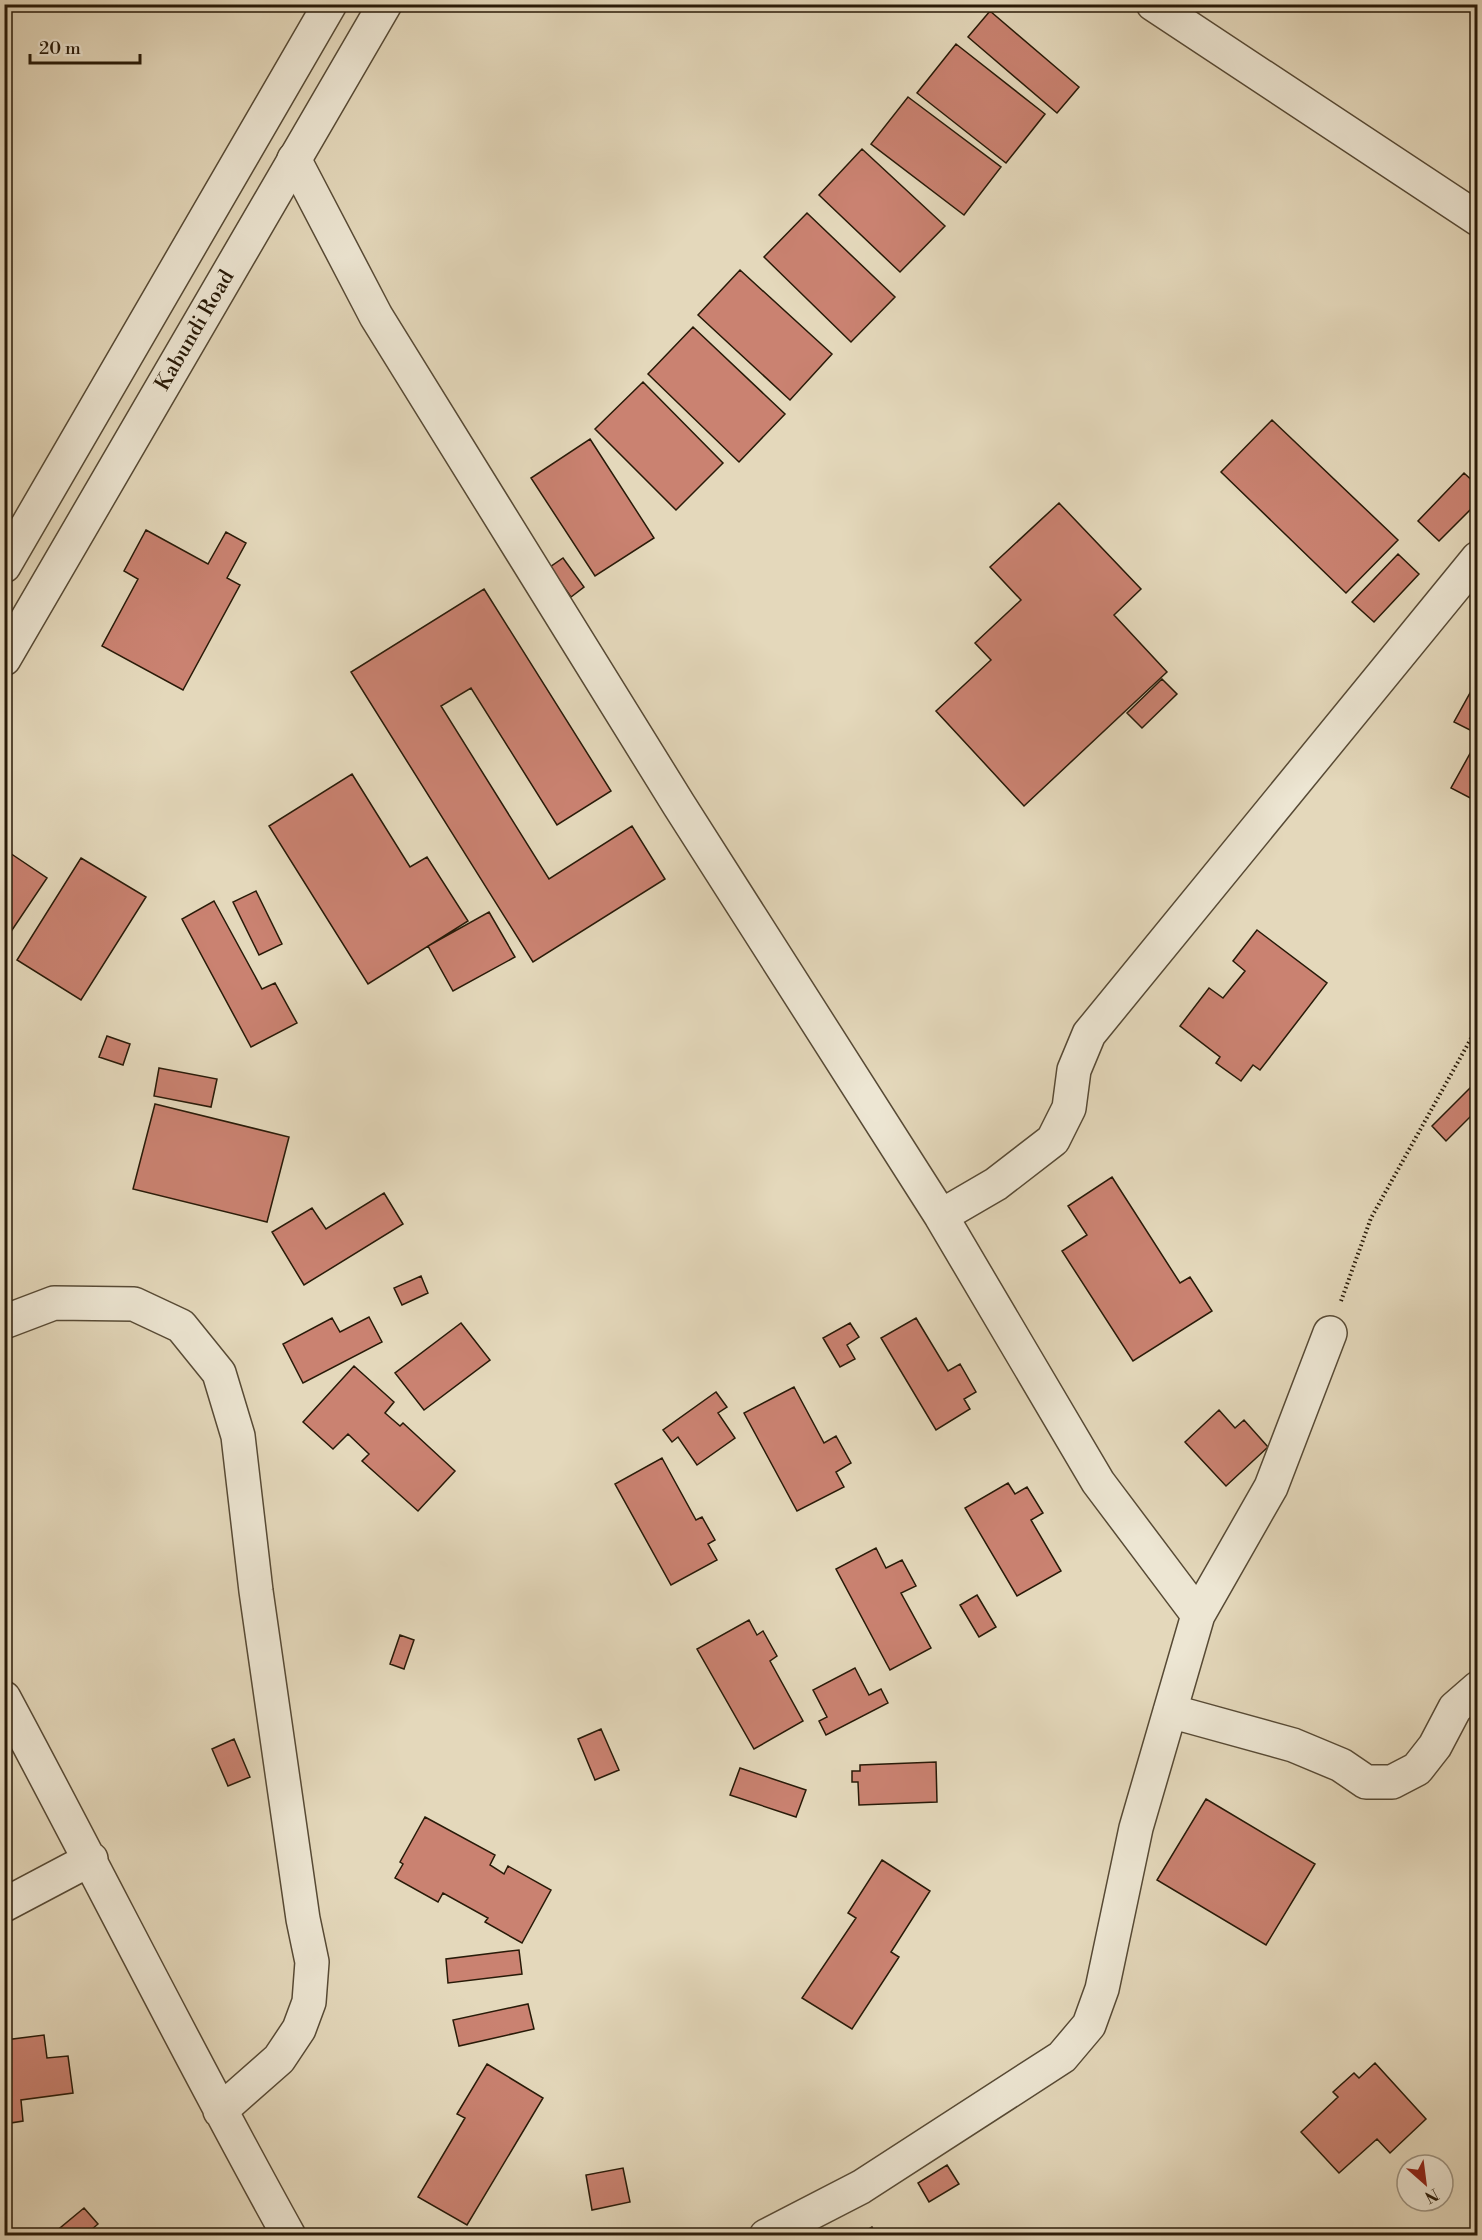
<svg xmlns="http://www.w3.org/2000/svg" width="1482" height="2240" font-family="'Libre Bodoni',serif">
<rect width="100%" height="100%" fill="#e4d8bb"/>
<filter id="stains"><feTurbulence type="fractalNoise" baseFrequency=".00333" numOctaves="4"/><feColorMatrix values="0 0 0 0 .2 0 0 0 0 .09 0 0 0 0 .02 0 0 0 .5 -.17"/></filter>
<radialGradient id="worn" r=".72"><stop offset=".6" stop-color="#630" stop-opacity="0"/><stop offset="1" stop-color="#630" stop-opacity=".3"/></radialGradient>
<path fill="#ca8271" stroke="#281a08" stroke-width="1.5" d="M990,11l89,76 -22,26 -89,-76z
M956,44l89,70 -39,49 -89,-70z
M908,97l93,70 -37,48 -93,-71z
M862,149l83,77 -45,46 -81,-77z
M807,213l88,84 -44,45 -87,-85z
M740,270l92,84 -42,46 -92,-85z
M693,327l92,87 -46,48 -91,-88z
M643,382l80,81 -47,47 -81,-81z
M1272,420l126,120 -52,53 -125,-121z
M590,439l64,99 -59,38 -64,-98z
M1464,473l14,13v16l-39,39 -21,-20z
M1059,503l82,86 -27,26 53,57 -143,134 -88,-95 55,-51 -16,-17 46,-43 -31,-33z
M146,530l62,34 18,-32 20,11 -19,35 13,7 -57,105 -81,-44 36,-67 -14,-8z
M1398,554l21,20 -45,48 -22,-20z
M563,558l21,29 -13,10 -21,-30z
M484,589l127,202 -54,34 -86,-137 -30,18 108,173 83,-53 33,53 -132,83 -182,-290z
M1162,679l15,15 -35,34 -15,-15z
M1475,684l3,1v49l-24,-12z
M1478,739v63l-27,-14z
M352,774l58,93 17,-10 41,64 -100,63 -99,-158z
M7,851l40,27 -43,64v-87z
M81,858l65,39 -65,103 -64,-40z
M256,891l26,53 -23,11 -26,-53z
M214,901l48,88 13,-6 22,40 -46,24 -69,-128z
M489,912l26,45 -62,34 -25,-45z
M1257,930l70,53 -67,87 -7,-5 -12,16 -25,-18 4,-6 -40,-31 29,-38 14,10 22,-27 -12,-10z
M107,1036l23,8 -7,21 -24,-8z
M159,1068l58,11 -6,28 -57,-11z
M1478,1080v29l-32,32 -14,-15z
M155,1104l134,33 -22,85 -134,-33z
M1112,1177l68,106 10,-6 22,34 -79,50 -71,-110 25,-16 -19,-29z
M384,1193l19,31 -99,61 -32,-53 40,-24 14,21z
M421,1276l7,17 -26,12 -8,-17z
M369,1317l13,25 -79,41 -20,-39 49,-26 8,14z
M916,1318l32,53 12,-7 16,28 -12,7 6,10 -34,21 -55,-92z
M461,1323l29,37 -66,50 -29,-37z
M850,1323l9,14 -12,8 8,14 -15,8 -17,-29z
M354,1366l40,36 -9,11 15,13 3,-3 52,48 -37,40 -56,-50 7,-7 -21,-20 -15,15 -30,-27z
M794,1387l30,56 12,-7 15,27 -15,9 8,15 -47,24 -53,-98z
M716,1392l11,15 -9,6 17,25 -38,27 -19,-28 -6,5 -9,-12z
M1219,1410l16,18 9,-8 24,27 -42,39 -41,-44z
M662,1458l34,62 6,-3 13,23 -7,4 9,16 -46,25 -56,-101z
M1008,1483l7,11 12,-7 16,26 -12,7 30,51 -44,25 -52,-88z
M876,1548l10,20 16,-8 14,26 -15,7 30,55 -41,22 -54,-101z
M977,1595l19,32 -17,10 -19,-32z
M749,1620l8,15 6,-4 14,25 -7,5 33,60 -49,28 -57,-100z
M400,1635l14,5 -10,29 -14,-5z
M855,1668l14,27 12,-6 7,14 -62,32 -7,-14 8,-4 -14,-27z
M601,1729l18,41 -24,10 -17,-41z
M234,1739l16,38 -22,9 -16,-37z
M936,1762l1,40 -78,3 -1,-23h-6v-11h8v-6z
M740,1768l66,22 -10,27 -66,-22z
M1206,1799l109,65 -49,81 -109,-65z
M425,1817l70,38 -5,10 14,9 4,-8 43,24 -29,53 -37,-21 3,-4 -45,-25 -5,9 -43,-24 8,-14 -3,-2z
M882,1860l48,31 -39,61 8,5 -47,72 -50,-31 54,-80 -8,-5z
M519,1950l3,24 -74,9 -2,-24z
M528,2004l6,25 -75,17 -6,-26z
M44,2035l3,23 21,-2 5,37 -52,7 2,21 -19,3v-58h4l-3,-26z
M1375,2063l51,56 -36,34 -13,-14 -38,34 -38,-41 37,-35 -5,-5 21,-19 5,5z
M487,2064l56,34 -76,127 -49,-28 47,-79 -8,-4z
M947,2165l12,19 -30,18 -11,-19z
M623,2168l7,34 -38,8 -6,-35z
M84,2208l14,16 -14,12h-28l-2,-3z
M872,2227l5,9h-21z"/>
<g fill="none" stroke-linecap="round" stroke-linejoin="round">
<defs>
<path id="minor" d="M294,159l82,157 303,489 262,411 157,266 100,133 -62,213 -34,161 -13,36 -27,32 -201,130 -95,49
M941,1216l55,-32 57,-44 16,-32 5,-38 15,-36 389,-476
M4,1322l50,-19 80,1 47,22 38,47 19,63 18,155 47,328 9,43 -3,40 -10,27 -20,30 -59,52
M1198,1615l73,-128 59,-154
M4,1698c96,179 186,360 285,538
M1170,1711l123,34 48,20 25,17h26l25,-13 18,-23 20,-38 23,-20
M4,1905l87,-46"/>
<g id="tertiary">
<path d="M1153,4l325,215"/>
<path d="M4,566l326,-562"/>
<path id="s1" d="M4,659l381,-655"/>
</g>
</defs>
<use href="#minor" stroke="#574a35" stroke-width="36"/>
<use href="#tertiary" stroke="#574a35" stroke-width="36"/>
<path stroke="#281a08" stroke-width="4" stroke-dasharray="1.5 3" stroke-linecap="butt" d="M1341,1301l30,-83 107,-192"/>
<use href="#minor" stroke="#ede6d3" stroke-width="33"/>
<use href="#tertiary" stroke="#ede6d3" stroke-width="33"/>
</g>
<g text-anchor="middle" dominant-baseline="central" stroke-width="4.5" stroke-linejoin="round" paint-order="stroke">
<g font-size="21" fill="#281a08" stroke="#ede6d3">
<text stroke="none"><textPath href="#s1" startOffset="380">Kabundi Road</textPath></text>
</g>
</g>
<rect width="1482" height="2240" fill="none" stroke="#e4d8bb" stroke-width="24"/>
<rect x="6" y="6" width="1470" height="2228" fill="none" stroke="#281a08" stroke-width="3"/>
<rect x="12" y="12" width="1458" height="2216" fill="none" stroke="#281a08" stroke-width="1.5"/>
<g transform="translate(1425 2183) rotate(152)"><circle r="28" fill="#ede6d3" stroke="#9e9482" stroke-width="1.5"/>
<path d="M0-4.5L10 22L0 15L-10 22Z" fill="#8f2418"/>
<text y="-9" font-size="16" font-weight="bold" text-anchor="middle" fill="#281a08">N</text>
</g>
<path d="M30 54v9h110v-9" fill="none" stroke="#281a08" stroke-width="3"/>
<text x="39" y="54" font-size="18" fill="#281a08" stroke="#ede6d3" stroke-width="4.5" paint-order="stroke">20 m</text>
<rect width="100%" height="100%" filter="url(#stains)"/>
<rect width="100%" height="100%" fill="url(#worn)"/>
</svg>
